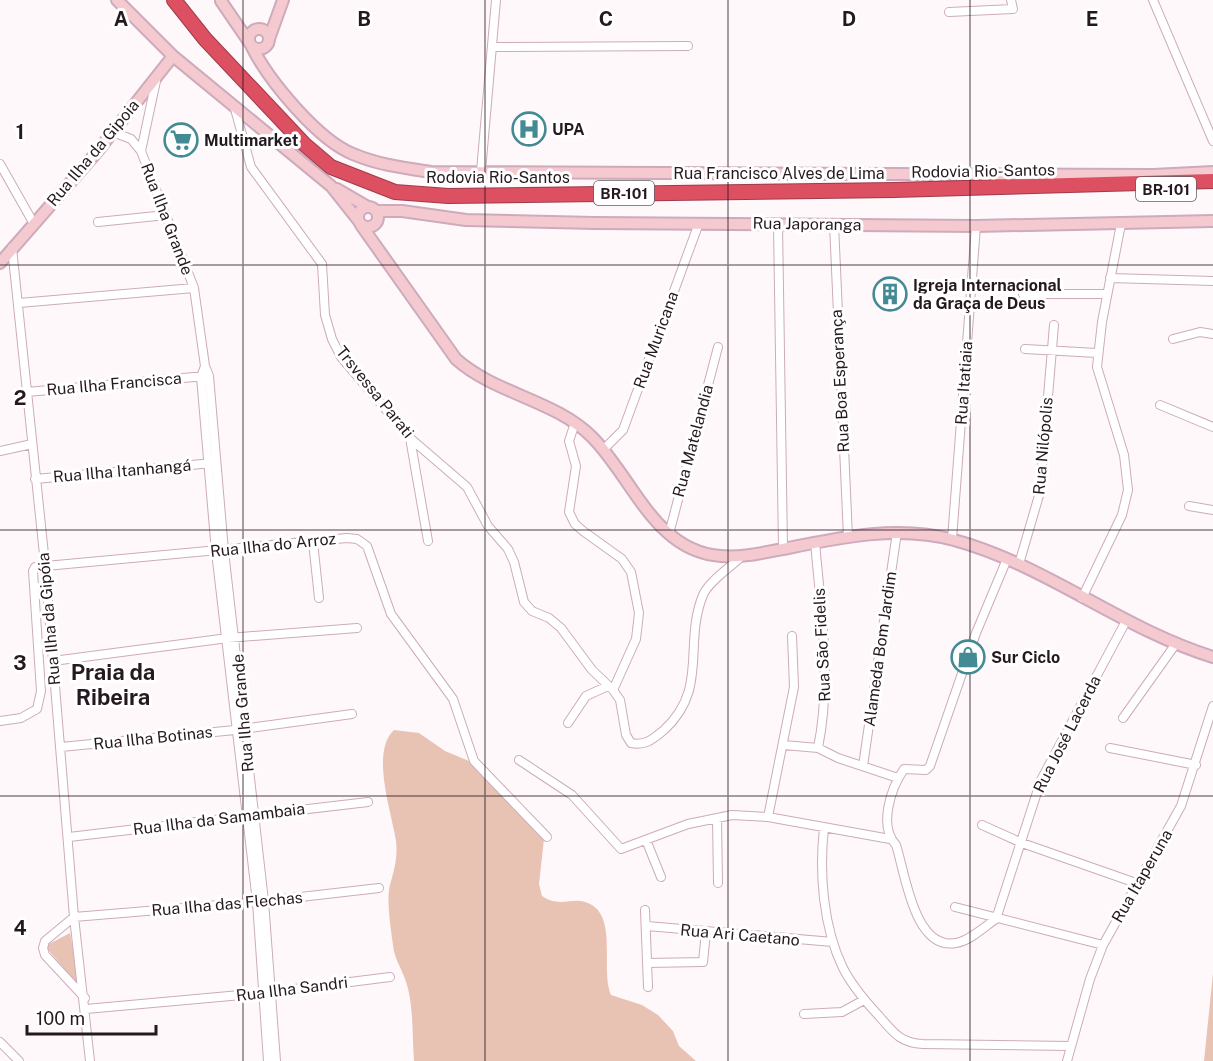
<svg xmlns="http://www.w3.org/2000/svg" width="1213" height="1061" font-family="'Public Sans',sans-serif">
<rect width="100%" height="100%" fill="#fff8fb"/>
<path fill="#e8c3b4" d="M394,730l25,3 26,18 24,10 75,78 -5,45 3,12c19,13 32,-1 48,8 28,14 10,66 21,91l31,10 16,10 15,16 6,15 17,15h-282c-2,-26 0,-58 -9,-82 -4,-12 -11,-21 -12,-34 -2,-15 -7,-46 -3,-60 4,-14 8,-28 6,-44 -4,-28 -26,-89 -2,-111z
M70,933l10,54 -35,-41z
M1213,973v88h-9z"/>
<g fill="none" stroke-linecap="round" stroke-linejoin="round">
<defs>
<path id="street" d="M1153,0l60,141
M949,12l64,-3 -2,-9
M492,47l196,-1
M156,81l-15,70 53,137 11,78 4,10 15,175 40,350 12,160
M235,109l16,58 71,97 3,51 7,24 9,18 69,81 57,49 21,39 20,23 6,13 10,40 8,9 17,7 12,10 31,42 21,20 7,10 6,35 5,8c15,3 22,-4 33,-13 45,-41 19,-86 39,-135 6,-14 28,-28 39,-39
M113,132l18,7 10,12
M0,164l34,60
M481,171l15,-171
M98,222l68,-7
M778,224l5,324
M834,224l14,313
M12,248l33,316 29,353 16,144
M1110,278l103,3
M1023,294h84
M19,303l175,-15
M1173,339l27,-7 13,2
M1025,349l72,4
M205,366l-4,11 15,175 41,350 11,159
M27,392l178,-16
M1160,405l53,22
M575,423l-6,18 7,25 -7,46 6,12 8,7 39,28 9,13 8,41 -3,26 -23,51
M410,438l18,103
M603,450l20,-20 76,-207
M0,451l32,-7
M35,479l178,-16
M1189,506l24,4
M669,534l49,-187
M952,539l24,-313
M313,542l6,56
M815,542c6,71 17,136 3,206
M1007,559l-31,74 -46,133 -4,4 -22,-1c-13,19 -26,57 -8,76 9,27 18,106 60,98 14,-2 29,-17 40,-24l45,-139 85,-159
M1019,564l21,-72 14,-167
M1082,598l40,-83 6,-25 -4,-35 -27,-88 5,-45 19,-98
M53,661l175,-23 129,-10
M1123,718l52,-73
M0,721l21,-3 16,-9 4,-18 -8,-120 2,-4 312,-29 10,1 10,7 24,68 62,85 21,62 73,76
M568,723l18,-27 22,-10
M784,745l34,3 20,10 60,20
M61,747l174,-17 117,-16
M1110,748l86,17
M519,760l53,35 49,54 67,-25 44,-9 36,2 122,22
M863,766l34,-234
M768,817l26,-130 -2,-51
M717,818l1,65
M982,825l40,18 114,40
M824,828c-5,45 -1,99 19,140 9,18 23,34 36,48 14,16 21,27 44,28l147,2
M69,837l299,-35
M646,840l15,37
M955,907l148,38
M645,910l3,77
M647,926l186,16
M648,963l55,-1 3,-30
M85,998l-40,-43 -2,-7 2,-7 29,-24 183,-15 122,-14
M86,1009l177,-16 127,-16
M804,1014l38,-2 22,-12
M0,1042l19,19
M1067,1061l23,-82 13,-34 78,-139 32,-100"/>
<path id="secondary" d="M117,0l56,56 158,130 27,34
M221,1l28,41
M249 39a10 10 0 1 1 20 0a10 10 0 1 1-20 0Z
M269,39l14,-39
M252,47c17,34 66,93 101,107 26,11 51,14 78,18l722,3 60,-3
M337,189l31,18
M358 217a10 10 0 1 1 20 0a10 10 0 1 1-20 0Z
M377,211h25l64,9 129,3 381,3 237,-5
M361,225l95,134c39,35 99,41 136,78 41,41 63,115 129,119 22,2 45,-4 67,-8 54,-11 111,-23 166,-8 92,25 168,89 259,117
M0,263l97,-111 76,-96"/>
<path id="highway" d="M174,0l31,39 99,105 27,23 64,25 53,4 446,-6 319,-9"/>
</defs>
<use href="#street" stroke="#cdabbb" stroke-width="10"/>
<use href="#secondary" stroke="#cdabbb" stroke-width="14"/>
<use href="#highway" stroke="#9c3c4b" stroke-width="16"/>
<use href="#street" stroke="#fff" stroke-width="8"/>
<use href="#secondary" stroke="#f4cad0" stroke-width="10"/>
<use href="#highway" stroke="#dc5062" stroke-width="14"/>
</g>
<path fill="none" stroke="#25181f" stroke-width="1.5" stroke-opacity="0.55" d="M243,0v1061M485,0v1061M728,0v1061M970,0v1061M0,265h1213M0,530h1213M0,796h1213"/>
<defs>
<symbol id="hospital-ring" viewBox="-11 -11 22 22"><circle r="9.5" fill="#fff" stroke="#448a94" stroke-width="1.5"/><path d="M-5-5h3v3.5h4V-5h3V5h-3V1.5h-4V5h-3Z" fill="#448a94"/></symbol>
<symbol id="supermarket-ring" viewBox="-11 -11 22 22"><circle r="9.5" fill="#fff" stroke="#448a94" stroke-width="1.5"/><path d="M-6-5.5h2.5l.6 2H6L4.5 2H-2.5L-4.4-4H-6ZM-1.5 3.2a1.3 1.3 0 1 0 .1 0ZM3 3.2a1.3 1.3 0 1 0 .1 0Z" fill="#448a94"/></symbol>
<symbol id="building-ring" viewBox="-11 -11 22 22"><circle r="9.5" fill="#fff" stroke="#448a94" stroke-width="1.5"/><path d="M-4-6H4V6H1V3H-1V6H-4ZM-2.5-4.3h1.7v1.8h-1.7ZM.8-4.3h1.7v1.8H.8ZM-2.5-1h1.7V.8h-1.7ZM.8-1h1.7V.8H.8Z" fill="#448a94"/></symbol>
<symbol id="shop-ring" viewBox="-11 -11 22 22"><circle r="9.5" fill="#fff" stroke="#448a94" stroke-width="1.5"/><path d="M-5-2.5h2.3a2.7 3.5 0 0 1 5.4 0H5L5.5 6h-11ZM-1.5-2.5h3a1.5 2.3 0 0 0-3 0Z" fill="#448a94"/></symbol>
</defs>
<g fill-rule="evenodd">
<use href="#hospital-ring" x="510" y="110" width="38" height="38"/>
<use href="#supermarket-ring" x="162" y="121" width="38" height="38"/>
<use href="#building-ring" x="871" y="275" width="38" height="38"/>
<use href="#shop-ring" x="949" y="638" width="38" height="38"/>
</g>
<g text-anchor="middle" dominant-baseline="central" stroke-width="6" stroke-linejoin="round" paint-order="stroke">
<g fill="#fff" stroke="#665d62" stroke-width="1.5">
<rect x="1136" y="177" width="60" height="24" rx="4.5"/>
<rect x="594" y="181" width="60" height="24" rx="4.5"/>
</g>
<g font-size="15" font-weight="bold" fill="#25181f">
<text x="1166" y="189">BR-101</text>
<text x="624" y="193">BR-101</text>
</g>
<g font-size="16" font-weight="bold" fill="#25181f" stroke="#fff" text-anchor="start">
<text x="552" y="129">UPA</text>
<text x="204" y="140">Multimarket</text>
<text x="913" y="285">Igreja Internacional<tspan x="913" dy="18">da Graça de Deus</tspan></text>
<text x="991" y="657">Sur Ciclo</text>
</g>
<g font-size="16" fill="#25181f" stroke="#fff">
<text transform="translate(93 153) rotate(-50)">Rua Ilha da Gipoia</text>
<text transform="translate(983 171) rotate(-1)">Rodovia Rio-Santos</text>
<text x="779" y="173">Rua Francisco Alves de Lima</text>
<text x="498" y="177">Rodovia Rio-Santos</text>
<text transform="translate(167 219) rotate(69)">Rua Ilha Grande</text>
<text transform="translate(807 224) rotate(1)">Rua Japoranga</text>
<text transform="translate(656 340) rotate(-70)">Rua Muricana</text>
<text transform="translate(840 381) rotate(-93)">Rua Boa Esperança</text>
<text transform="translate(964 383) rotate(-86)">Rua Itatiaia</text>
<text transform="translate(114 384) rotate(-5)">Rua Ilha Francisca</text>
<text transform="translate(375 392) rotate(51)">Trsvessa Parati</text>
<text transform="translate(693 441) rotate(-75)">Rua Matelandia</text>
<text transform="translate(1043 446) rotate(-85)">Rua Nilópolis</text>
<text transform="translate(122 471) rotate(-5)">Rua Ilha Itanhangá</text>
<text transform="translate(273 545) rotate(-6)">Rua Ilha do Arroz</text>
<text transform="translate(49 619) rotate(-95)">Rua Ilha da Gipóia</text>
<text transform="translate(822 645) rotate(-93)">Rua São Fidelis</text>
<text transform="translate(880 649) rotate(-82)">Alameda Bom Jardim</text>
<text transform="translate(243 713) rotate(-95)">Rua Ilha Grande</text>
<text transform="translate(1067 734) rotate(-63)">Rua José Lacerda</text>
<text transform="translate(153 738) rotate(-6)">Rua Ilha Botinas</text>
<text transform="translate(219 819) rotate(-7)">Rua Ilha da Samambaia</text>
<text transform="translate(1142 876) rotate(-60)">Rua Itaperuna</text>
<text transform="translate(227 904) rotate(-5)">Rua Ilha das Flechas</text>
<text transform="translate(740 935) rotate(5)">Rua Ari Caetano</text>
<text transform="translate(292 989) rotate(-7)">Rua Ilha Sandri</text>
</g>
<g font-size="22" font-weight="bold" fill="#25181f" stroke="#fff">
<text x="113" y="672">Praia da<tspan x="113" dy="25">Ribeira</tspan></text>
</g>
</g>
<g font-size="20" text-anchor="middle" font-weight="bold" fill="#25181f" stroke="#fff" stroke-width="6" stroke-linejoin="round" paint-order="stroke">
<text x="121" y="26">A</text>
<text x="364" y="26">B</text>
<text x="606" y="26">C</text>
<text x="849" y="26">D</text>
<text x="1092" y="26">E</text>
<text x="20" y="139">1</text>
<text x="20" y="405">2</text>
<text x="20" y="670">3</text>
<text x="20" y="935">4</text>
</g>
<path d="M27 1025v9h129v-9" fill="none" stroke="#25181f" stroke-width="3"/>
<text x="36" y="1025" font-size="18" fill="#25181f" stroke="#ffffff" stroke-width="4.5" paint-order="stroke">100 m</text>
</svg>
